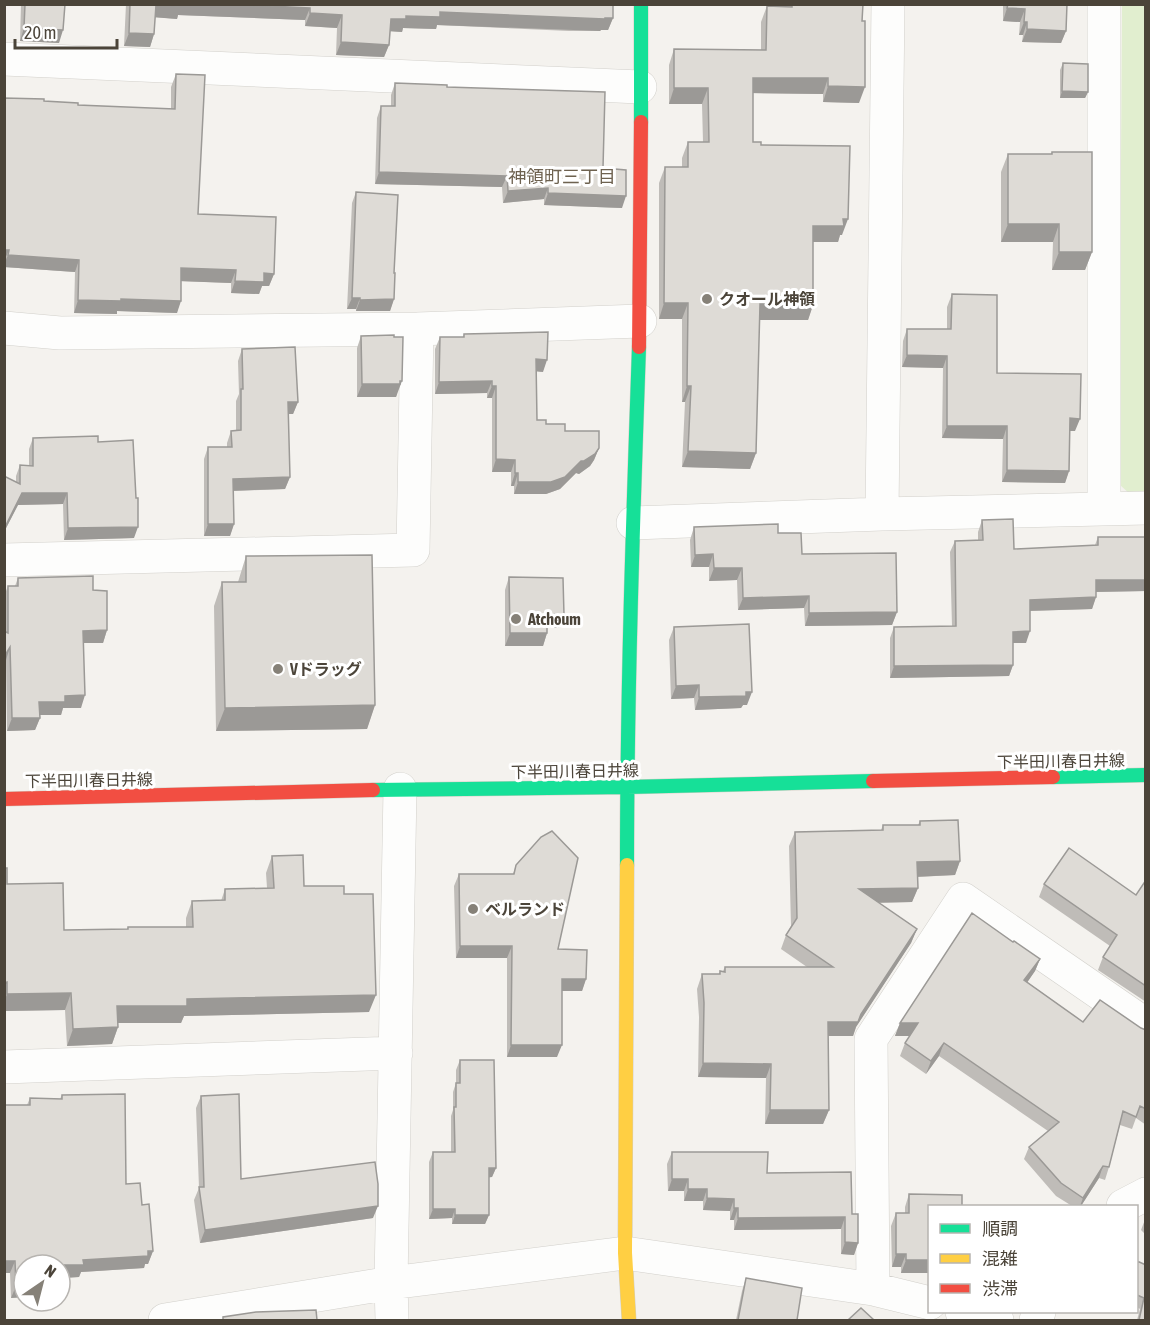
<svg xmlns="http://www.w3.org/2000/svg" width="1150" height="1325" font-family="'Asap Condensed','Noto Sans JP',sans-serif">
<rect width="100%" height="100%" fill="#f4f2ee"/>
<path fill="#e1eecf" d="M1122,5h23v490h-14l-12,-11z"/>
<g fill="none" stroke-linecap="round" stroke-linejoin="round">
<defs>
<path id="street" d="M4,59l636,28
M4,328l56,5 357,-4 223,-8
M1104,509v-505
M882,514l6,-510
M633,523l249,-9 264,-6
M4,560l409,-10 4,-221
M4,1067l392,-14
M1123,1206l23,-12
M873,1289l-2,-250 92,-140 183,126
M962,1312l35,8
M165,1320l226,-37 234,-30 248,36 57,14
M392,1320l-1,-37 9,-494
M1036,1320l3,-8"/>
<path id="fast" d="M641,122v-118
M1053,777l93,-2
M373,790l254,-3 246,-6
M627,865c0,-172 6,-345 12,-518"/>
<path id="slow" d="M627,865l-2,388 4,67"/>
<path id="jam" d="M639,347l2,-225
M873,781l180,-4
M4,799l369,-9"/>
</defs>
<use href="#street" stroke="#d2d0cb" stroke-width="34"/>
<use href="#fast" stroke="#d3cfc5" stroke-width="15"/>
<use href="#slow" stroke="#d3cfc5" stroke-width="15"/>
<use href="#jam" stroke="#d3cfc5" stroke-width="15"/>
<use href="#street" stroke="#fdfdfc" stroke-width="33"/>
<use href="#fast" stroke="#16e098" stroke-width="14"/>
<use href="#slow" stroke="#ffcf43" stroke-width="14"/>
<use href="#jam" stroke="#f24e42" stroke-width="14"/>
</g>
<path fill="#bfbcb8" d="M21,4h44l-6,39 -39,-2z
M126,4h487v14l-5,12h-7l-1,1h-31l-132,-6 -1,4 -33,-1 -1,4 -12,-1 -1,14 -5,12 -48,-2 1,-27 -32,-2v-6l-127,-5 -1,4 -22,-2 -1,17 -4,13 -26,-1z
M787,4h76l-4,99 -36,-1v-8l-70,-1v49l8,3 81,90h-2l-2,7h-25v63l-5,15h-49l-3,133 -6,16 -68,-2 3,-65h-3v-83h-23v-136l6,-16h17v-9l6,-16h15l-1,-38h-33v-39l5,-16 87,1v-28l6,-16h20z
M1003,4h64l-1,27 -5,12 -39,-1 1,-7h-4l1,-13 -17,-1z
M1063,63l25,29 -3,6h-25v-28z
M176,74l22,140 76,60 -5,12h-7l-3,8 -28,-1v-10l-50,-2 -4,32 -60,-2v3l-43,-1 1,-41 -71,-5v-169l74,7 93,4v-22z
M395,83l52,4 156,81 19,40 -78,-3v-6l-41,4 -1,-16 -127,-3 2,-66 4,-12h10v-11z
M1052,152l40,100 -7,18h-33l1,-28h-52v-70l7,-18h43z
M356,192l38,81v26l-4,12h-34v-2h-9l5,-106z
M952,294l45,79 78,58h-5l-1,40 -4,12 -63,-1 1,-43 -61,-1 1,-70 -41,-1 1,-26 4,-12h40v-22z
M464,334l79,38 -6,-1v49l28,11 34,17 -5,12 -4,6 -11,8 -3,-1 -16,16 -14,5h-32v-8h-3v-14h-19v-74h-5v-5l-52,1v-45l5,-12h23z
M361,336l36,58 -1,3h-39v-49z
M242,349l56,53 -5,12h-5l2,63 -5,12 -52,2 1,33 -4,12h-26v-77l4,-12h19v-4l4,-12 5,-1v-29l3,-7 -1,-33z
M33,438l65,4 36,96 -70,2 -1,-36 -45,1 -14,27v-56l12,6v-6l4,-11h9v-16z
M982,520l32,29 81,-4 3,-8h48v54l-50,1v5l-4,12 -62,2 -4,32h-13v22l-4,11 -119,2v-40l4,-11 58,-1 -2,-74 5,-11 23,-1v-8z
M694,527l84,6 24,21 95,58 -5,13 -87,1 -1,-18 -66,2 -1,-30 -28,1v-14h-18l-1,-27z
M246,556l129,149 -8,24 -151,2 -2,-125 8,-24h16z
M509,577l50,51 -12,-1v6l-4,13h-38v-56z
M18,578l75,12 14,40 -4,13h-20l-2,65h-18l-2,7h-22l1,3 -5,12 -28,1 -1,-71 -2,2v-66l4,-10h7z
M674,627l73,78h-4l-2,3 -46,2 -1,-12 -23,1 -2,-59z
M920,821l40,40 -5,14 -38,2 1,11 -6,14 -33,1 38,26 -6,14 -55,84 -3,9h-25l1,74 -6,14h-58l1,-46 -68,-1 1,-60 -2,-28 5,-15h17l1,-3h3l2,-4h82l-26,-18 5,-14 5,-9 -2,-80 6,-14 86,-2 2,-5h35z
M272,856l32,30 40,8 25,118 -185,4 -3,7h-63v4l-6,17 -45,2 -2,-36 -61,1v-143l3,16 57,46 63,-1 1,-2h58v-9l6,-17h29l4,-12 42,-1 -1,-15z
M516,865l42,84 28,30 -4,12h-20l-5,66h-50v-99h-51l-2,-72 5,-12h54z
M1146,880v122l-48,-32 5,-13 7,-11 -71,-49 5,-13 92,11z
M1013,942l27,17 -5,12 -8,11 56,40 58,6 5,2v95l-10,-7 -4,11 -12,-4 -11,42 -4,13 -6,-2 -18,28h-9l-16,-10 -32,-37 5,-12 19,-16 -109,-75 -13,18 -26,-18 5,-13 5,-7h-15l5,-13z
M460,1060l36,108 -4,9h-3v38l-4,9h-33v-6l-23,1v-57l4,-10h18v-36l2,-6v-18l3,-9v-13z
M62,1095l80,110 11,46 -5,13h-3l-1,4 -63,4 -2,5 -14,1v5l-5,13v-31h-36v32l-13,1 -1,-25 17,-168 3,-7 30,1z
M201,1096l40,83 132,39 -173,25 -6,-43 5,-12 -3,-80z
M672,1152l95,21 85,41 6,29 -4,12 -13,-1v-25l-107,1v-10h-4v-9l-27,-1v-9h-19v-10h-16l-1,-27z
M909,1194l21,12v67h-29v-6h-9l-1,-41 5,-13h9v-6z
M1146,1217v18l-5,-5z
M1137,1261l9,4v55h-9l3,-11 -3,-2z
M746,1278l51,42h-61l6,-29z"/>
<path fill="#9b9996" d="M227,4l83,4 -5,12 -127,-5 -1,4 -26,-2 5,-12z
M1007,8l18,1 -5,13 -17,-1z
M440,12l165,6h8l-5,12h-7l-1,1 -163,-6 -1,4 -33,-1 -1,4 -16,-1 5,-12 15,-3z
M310,13l32,2 -5,13 -32,-2z
M1024,22h3l-4,13h-4z
M24,28l39,2 -4,13 -39,-2z
M1027,29l39,2 -5,12 -39,-1z
M129,33l25,1 -4,13 -26,-1z
M341,42l48,3 -5,12 -48,-2z
M753,78h75l-5,16 -76,-1z
M828,86l37,1 -6,16 -36,-1z
M674,88h34l-6,16h-33z
M1062,91l26,1 -3,6h-25z
M379,172l128,4 -5,11 -127,-3z
M548,188l-4,11 -41,4 5,-12z
M548,193l78,3 -4,12 -78,-3z
M843,219h5l-6,16h-2l-2,7h-31l6,-16z
M1008,224h51l-6,18h-52z
M4,250h5l-5,11z
M1059,252h33l-7,18h-33z
M8,255l71,5 -4,12 -71,-5v-3z
M181,268l55,2 -5,13 -54,-2z
M264,273l10,1 -5,12h-7l-3,8 -28,-1 4,-12z
M352,298h8l-4,11h-9z
M121,299l60,2 -4,12 -60,-2v3l-43,-1 4,-13z
M394,299l-4,12h-34l4,-11z
M664,303h24l-6,16h-23z
M760,304l53,1 -5,15h-54z
M907,355l40,1 -4,12 -41,-1z
M536,359l11,1 -4,12 -11,-1z
M402,381l-6,16h-39l5,-13z
M492,381l-5,12 -52,1 4,-12z
M492,386h4l-4,12h-5z
M687,386h4l-6,16h-3z
M288,402h10l-5,12h-9z
M1070,418l10,1 -5,12h-10z
M947,426h60l-4,13 -61,-1z
M599,448l-5,12 -4,6 -11,8 -3,-1 -16,16 -14,5h-32l4,-12 63,-21z
M688,451l68,2 -6,16 -68,-2z
M496,459l19,1 -4,12h-19z
M1007,470l62,1 -4,12 -63,-1z
M515,473h3l-4,13h-3z
M290,477l-5,12 -57,2 5,-12z
M22,493h45l-4,11 -45,1 -14,27 2,-7z
M208,524h26l-4,12h-26z
M138,527l-4,11 -70,2 4,-12z
M713,554l-4,13h-18l4,-12z
M714,568h28l-5,12 -28,1z
M1096,580h50v11l-54,1z
M809,596l-5,12 -66,2 5,-12z
M1096,597l-4,12 -67,2 5,-11z
M897,612l-5,13 -87,1 4,-13z
M547,614l17,1 -5,13 -17,-1z
M107,630l-4,13h-25l5,-12z
M1030,631l-4,12h-18l5,-11z
M510,633h37l-4,13h-38z
M10,647l-4,13 -2,2v-5z
M1013,665l-4,11 -119,2 4,-12z
M699,685l-5,13 -23,1 5,-13z
M746,692h6l-5,13h-4l-2,3 -46,2 4,-13z
M85,695l-4,13h-18l-2,7h-27l5,-13 26,-6z
M375,705l-8,24 -151,2 9,-23z
M12,718h28l-5,12 -28,1z
M960,861l-5,14 -43,2 5,-15z
M918,888l-6,14 -58,1 5,-14z
M917,929l-6,14 -55,84 -3,9h-30l5,-14 33,-8z
M460,946h52l-5,12h-51z
M1040,959l-5,12 -15,22 4,-13z
M562,979h24l-4,12h-24z
M71,993l-6,17 -61,1v-9l3,-8z
M376,995l-7,17 -185,4 -3,7h-70l6,-17 70,-7z
M900,1023h18l-4,13h-19z
M118,1027l-6,17 -45,2 6,-17z
M944,1043l-5,13 -13,18 5,-13z
M511,1045h51l-5,12h-50z
M703,1063l68,1 -5,14 -68,-1z
M770,1110h59l-6,14h-58z
M1103,1166l-4,12 -18,28h-1l3,-8z
M489,1168h7l-4,9 -7,1z
M672,1179h16l-4,12h-16z
M688,1189h19l-4,12h-19z
M707,1198l27,1 -4,12 -27,-1z
M378,1206l-5,12 -173,25 5,-13z
M734,1208h4l-4,12h-4z
M433,1209h22l-3,9 -23,1z
M455,1215h34l-4,9h-33z
M845,1217l-4,12 -107,1 4,-12z
M845,1242l13,1 -4,12 -13,-1z
M153,1251l-5,13h-3l-1,4 -63,4 -2,5 -19,1 4,-13 19,-5z
M896,1254h10l-5,13h-9z
M906,1260h24v13h-29z
M4,1261h11l-5,12h-6z
M60,1283h5l-5,13z
M24,1285v12l-13,1 5,-12z"/>
<path fill="#dedbd6" stroke="#9b9996" stroke-width="1.5" d="M25,4h40l-2,26 -39,-2z
M130,4h51v2l-25,-1 -2,29 -25,-1z
M227,4h386v14h-8v1l-165,-7v5l-34,-1v3h-15l-2,26 -48,-3 1,-27 -32,-2v-5z
M792,4h71l-1,17h3v66l-37,-1v-8h-75v64h8v3l89,1 -2,73h-5l1,7h-31v79l-53,-1 -4,149 -68,-2 3,-65h-4l1,-83h-24l1,-136h23v-25h21l-1,-54h-34v-39l92,1 1,-44 25,1z
M1008,4h59l-1,27 -39,-2v-7h-3l1,-13 -18,-1z
M1063,63l25,1v28l-26,-1z
M176,74l29,1 -7,139 78,3 -2,57 -10,-1v9l-29,-1 1,-11 -55,-2v33l-60,-2v2l-43,-1 1,-40 -71,-5 1,-5h-5v-152l40,1v2l34,2v2l97,4z
M395,83l52,2v2l158,5 -2,76 23,2v26l-78,-3v-5l-40,3 -1,-15 -128,-4 2,-66h14z
M1052,152h40v100h-33v-28h-51v-70h44z
M356,192l42,3 -4,78h1l-1,26 -34,1v-2h-8z
M952,294l45,1v78l84,1 -1,45 -10,-1 -1,53 -62,-1v-44h-60v-70l-40,-1v-26h44z
M548,332l-1,28 -11,-1 1,61h9v4h19v7h34v17l-4,6 -11,7h-3l-16,16 -14,5h-33v-9h-3v-13l-19,-1v-73h-4v-5l-53,1 1,-45h24v-3z
M394,335v2h9l-1,44h-2v3h-38l-1,-48z
M295,347l3,55h-10l2,75 -57,2 1,45h-26v-77h24l-1,-16 10,-1v-41h2l-1,-40z
M98,436v6l35,-2 3,58h2v29l-70,1 -1,-35h-45l-16,32h-2v-49l16,8v-19l13,1v-28z
M1013,519l1,30 84,-4v-8h48v43h-50v17l-66,3v31l-17,1v33l-119,1v-39l62,-1 -1,-85 28,-1 -1,-20z
M778,524v9h23l1,21 94,-1 1,59 -88,1v-17l-66,2 -1,-30h-28l-1,-14 -18,1 -1,-28z
M372,555l3,150 -150,3 -3,-126h24v-26z
M93,576v14l14,1v39l-24,1 2,64 -20,1v6h-26l1,16h-28l-2,-71 -6,10v-26l4,2v-47h10v-8z
M509,577l54,1 1,37 -17,-1v19h-37z
M749,624l3,68h-6v4l-47,1v-12l-23,1 -2,-59z
M958,820l2,41 -43,1 1,26 -59,1 58,40 -56,85 -3,8h-30l1,88h-59l1,-46 -68,-1 1,-60 -2,-29h18v-3l5,1v-5h108l-47,-32 11,-17 -2,-86 88,-2v-5h37v-4z
M552,831l26,27 -20,91 29,1 -1,29h-24v66h-51l1,-99h-52l-1,-72h55l2,-9 25,-28z
M1069,848l67,47 10,-15v106l-43,-29 14,-22 -73,-51z
M303,855l1,31h40v8h29l3,101 -189,4v7h-70l1,21 -45,2 -2,-36 -64,1v-12l-3,1v-115h3v16l56,-1 1,47 64,-1v-2h65l-1,-26 33,-1v-11l49,-1 -2,-32z
M972,913l41,29 1,-1 26,18 -16,21 59,42 17,-22 41,28 5,2v79l-6,-3 -4,11 -13,-6 -14,56 -6,-1 -20,32 -22,-15 -32,-36 30,-25 -115,-79 -13,18 -26,-18 13,-20h-18z
M460,1060h34l2,108h-7v47h-34v-6h-22v-57h22l-1,-45h2v-24h4z
M125,1094l1,90 14,-1 2,22 7,-1 4,47h-5v5l-65,4 1,5h-20l1,18h-5v-18h-36v20l-8,1 -1,-25h-11v-156h26v-7l32,1v-4z
M239,1094l2,85 134,-17 3,22v22l-173,24 -6,-43h5l-3,-91z
M672,1152h96l-1,21 84,-1 1,42h6v29l-13,-1v-25l-107,1v-10h-4v-9l-27,-1v-9h-19v-10h-16z
M909,1194l53,1v11h-32v54h-24v-6h-10v-41h13z
M1137,1261l9,4v55h-7l5,-22 -7,-3z
M746,1278l56,10 -5,32h-59z
M861,1308l13,12h-26z
M316,1310l1,10h-94v-3l33,-5z"/>
<g fill="#868178" stroke="#fff" stroke-width="2">
<circle cx="707" cy="299" r="6"/>
<circle cx="516" cy="619" r="6"/>
<circle cx="278" cy="669" r="6"/>
<circle cx="473" cy="909" r="6"/>
</g>
<g text-anchor="middle" dominant-baseline="central" stroke-width="6" stroke-linejoin="round" paint-order="stroke">
<g font-size="16" font-weight="bold" fill="#4b4439" stroke="#fff" text-anchor="start">
<text x="719" y="299">クオール神領</text>
<text x="528" y="619">Atchoum</text>
<text x="290" y="669">Vドラッグ</text>
<text x="485" y="909">ベルランド</text>
</g>
<g font-size="16" fill="#4b4439" stroke="#fff">
<text transform="translate(1061 761) rotate(-1)">下半田川春日井線</text>
<text transform="translate(575 771) rotate(-1)">下半田川春日井線</text>
<text transform="translate(89 780) rotate(-1)">下半田川春日井線</text>
</g>
<g font-size="18" fill="#6e6250" stroke="#fff">
<text x="562" y="176">神領町三丁目</text>
</g>
</g>
<rect width="1150" height="1325" fill="none" stroke="#4b4439" stroke-width="12"/>
<rect x="928" y="1205" width="210" height="108" fill="#ffffff" stroke="#b7b4b0" stroke-width="1.5"/>
<rect x="940" y="1224" width="30" height="9" fill="#16e098" stroke="#b7b4b0" stroke-width="1.5"/>
<text x="982" y="1235" font-size="18" fill="#4b4439">順調</text>
<rect x="940" y="1254" width="30" height="9" fill="#ffcf43" stroke="#b7b4b0" stroke-width="1.5"/>
<text x="982" y="1265" font-size="18" fill="#4b4439">混雑</text>
<rect x="940" y="1284" width="30" height="9" fill="#f24e42" stroke="#b7b4b0" stroke-width="1.5"/>
<text x="982" y="1295" font-size="18" fill="#4b4439">渋滞</text>
<g transform="translate(42 1283) rotate(35)"><circle r="28" fill="#ffffff" stroke="#b7b4b0" stroke-width="1.5"/>
<path d="M0-4.5L10 22L0 15L-10 22Z" fill="#868178"/>
<text y="-9" font-size="16" font-weight="bold" text-anchor="middle" fill="#4b4439">N</text>
</g>
<path d="M15 39v9h102v-9" fill="none" stroke="#4b4439" stroke-width="3"/>
<text x="24" y="39" font-size="18" fill="#4b4439" stroke="#ffffff" stroke-width="4.5" paint-order="stroke">20 m</text>
</svg>
